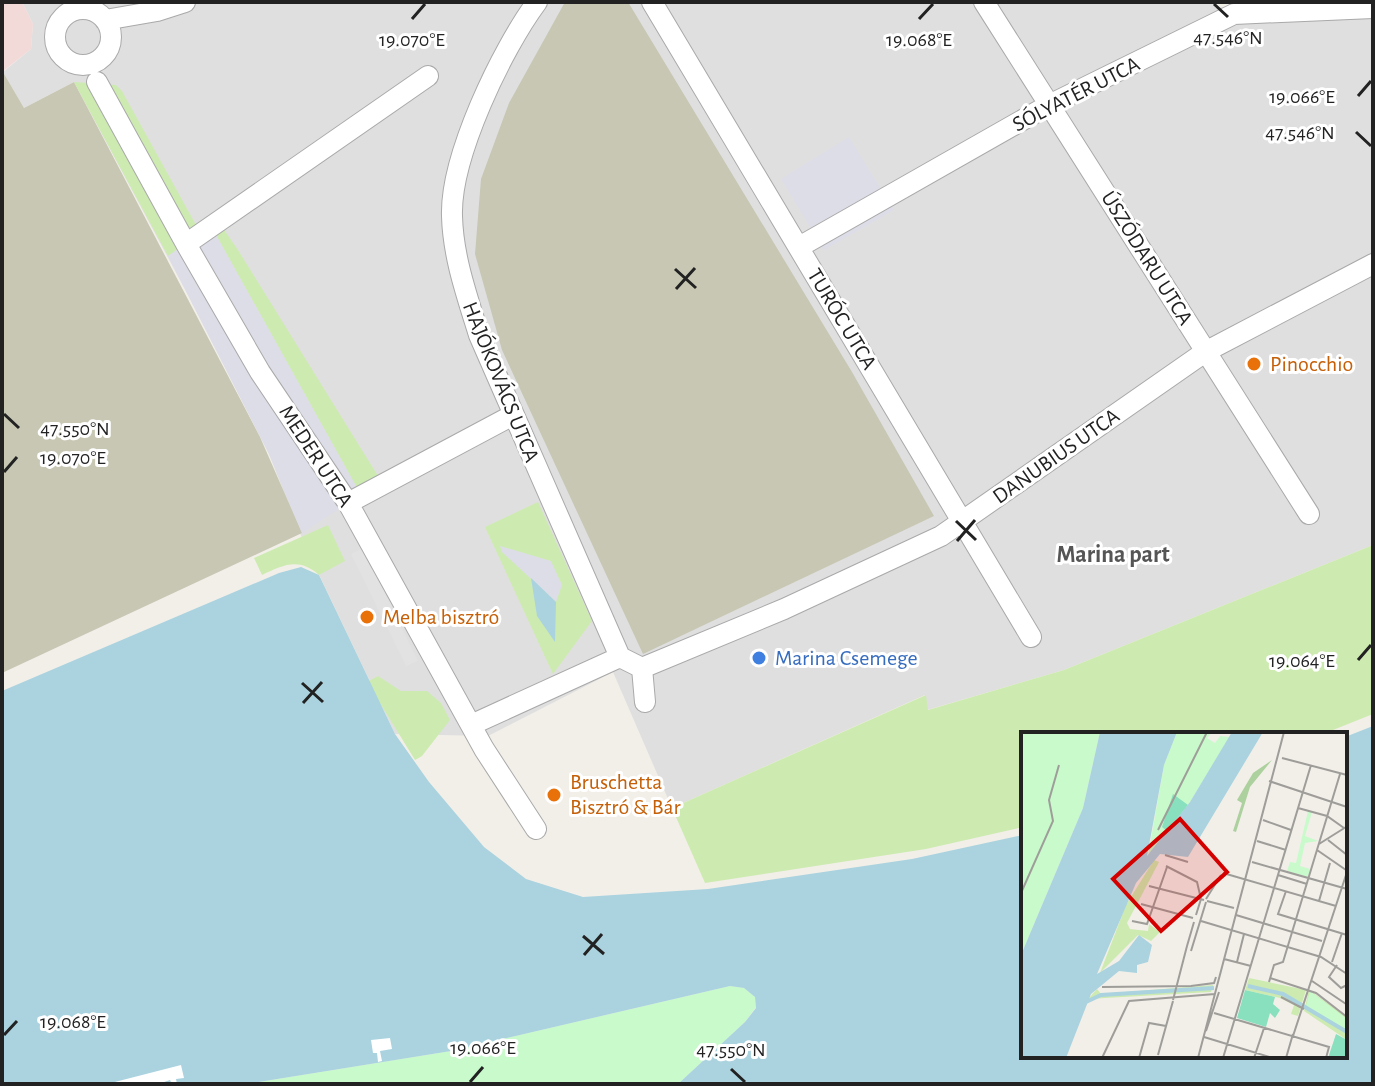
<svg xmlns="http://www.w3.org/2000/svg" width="1375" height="1086" font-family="'Alegreya Sans',sans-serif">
<rect width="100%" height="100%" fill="#f2efe9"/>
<path fill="#e0dfdf" d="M22,2h1193v6l50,-6h108v543l-309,125 -137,40 -2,-15 -253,113 -59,-136 -125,64 -93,-2 -91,-191 -35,-89 -81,-159 -114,-213 -50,26 -21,-36 28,-23 2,-25z"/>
<path fill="#f2dad9" d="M2,2h20l11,22 -2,25 -29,23z"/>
<path fill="#c7c7b4" d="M565,2h63l224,370 82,144 -291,138 -141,-304 -27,-96 6,-75 28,-76z
M3,72l21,36 50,-26 186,355 42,96 -300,140z"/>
<path fill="#cdebb0" d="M74,82l42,3 6,6 79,143 -33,22z
M218,221l20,29 145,234 -22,11 -150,-269z
M538,502l54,119 -39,53 -68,-147z
M328,525l17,36 -26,14c-20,-18 -36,-10 -57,0l-8,-17z
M1373,545v169l-50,20h-300v93l-97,22 -221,34 -33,-75 254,-113 2,15 136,-40z
M378,676l23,15h26l14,12 9,17 -28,36 -7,4 -48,-78z"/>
<path fill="#c8facc" d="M730,986l14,2 11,9 1,10 -11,15 -67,62h-431l204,-33z"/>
<path fill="#e2e2e2" d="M363,548l55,113 -12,5 -55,-112z"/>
<path fill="#dddde8" d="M849,137l45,73 -70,40 -43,-71z
M211,226l150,269 -59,38 -33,-79 -101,-198z
M500,546l51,15 11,24 -6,17 -54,-50z"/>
<path fill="#aad3df" d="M301,567l18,8 76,159 34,48 55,65 42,32 57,18 125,-8 204,-30 111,-24v221h322v-319l28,-11v358h-695l67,-62 11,-14 -1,-11 -11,-9 -14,-2 -279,65 -204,33h-245v-393l277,-118z
M531,578l25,24 -1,40 -18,-26z"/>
<path fill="#fff" d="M390,1038l2,11 -12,2 2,10 -4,1 -1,-9h-4l-2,-13z
M181,1065l3,13 -8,1 1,5h-5l-2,-4 -12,4h-51z"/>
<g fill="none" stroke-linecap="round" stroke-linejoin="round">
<defs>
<path id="minor" d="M537,2c-35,47 -87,155 -85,214 1,41 15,80 27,119l141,322 22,11 3,34
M652,2l379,635
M984,2l325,512
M55 37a28 28 0 1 1 56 0a28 28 0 1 1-56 0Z
M105,20l52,-9 28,-9
M97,82l89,162 74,128 88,131 136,246 52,80
M186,244l242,-168
M799,247l250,-142 185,-91 139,-6
M348,503l165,-88
M642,668l142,-59 157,-73 264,-184 168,-88
M471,725l149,-68"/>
</defs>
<use href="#minor" stroke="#a9a9a9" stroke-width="22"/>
<use href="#minor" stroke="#fff" stroke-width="20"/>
</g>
<path fill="none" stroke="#222" stroke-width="3" d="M1214,4l14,13M412,19l13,-15M919,19l14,-15M1358,96l13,-15M1356,132l15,14M675,269l21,19M676,289l19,-21M4,414l15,14M4,472l13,-15M956,521l20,19M957,541l18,-21M1358,660l13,-15M302,683l21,19M303,703l19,-21M583,936l21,18M584,955l18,-21M4,1035l13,-14M731,1069l14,13M470,1082l13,-15"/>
<g fill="#e8710a" stroke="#fff" stroke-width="3">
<circle cx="1254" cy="364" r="8"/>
<circle cx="367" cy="617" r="8"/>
<circle cx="554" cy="795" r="8"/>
</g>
<circle fill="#3f7fe0" stroke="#fff" stroke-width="3" cx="759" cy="658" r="8"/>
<g text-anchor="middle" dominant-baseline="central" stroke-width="6" stroke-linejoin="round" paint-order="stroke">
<g font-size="22" fill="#222" stroke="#fff">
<text transform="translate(1076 94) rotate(-27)">SÓLYATÉR UTCA</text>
<text transform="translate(1147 258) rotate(58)">ÚSZÓDARU UTCA</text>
<text transform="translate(842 319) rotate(59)">TURÓC UTCA</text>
<text transform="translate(501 382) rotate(68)">HAJÓKOVÁCS UTCA</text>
<text transform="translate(316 456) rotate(57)">MEDER UTCA</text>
<text transform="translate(1056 456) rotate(-35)">DANUBIUS UTCA</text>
</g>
<g font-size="22" fill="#c56008" stroke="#fff" text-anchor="start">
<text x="1270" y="364">Pinocchio</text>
<text x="383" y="617">Melba bisztró</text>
<text x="570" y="782">Bruschetta<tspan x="570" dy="25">Bisztró &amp; Bár</tspan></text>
</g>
<g font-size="22" fill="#366cbe" stroke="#fff" text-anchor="start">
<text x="775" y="658">Marina Csemege</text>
</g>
<g font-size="24" font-weight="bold" fill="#555" stroke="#fff">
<text x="1113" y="555">Marina part</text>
</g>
</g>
<g transform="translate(1021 732)">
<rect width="326" height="326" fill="#f2efe9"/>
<path d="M133,128l5,2 -32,61 3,6 18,2 1,-7 11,8 -9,9 -13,-6 -38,38 26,-68zM228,246l57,12 -8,26 -7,-2 3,-9 -14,-7 -35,-8zM192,253l-2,7 -123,7 9,-10 4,5zM288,258l38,27v23l-43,-29z" fill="#cdebb0"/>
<path d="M251,28l-22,27 -14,45 -3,-1 9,-28 -5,-3 16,-27z" fill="#add19e"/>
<path d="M0,0h79l-17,76 -62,147zM156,0h35l-5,6 8,5 5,-7 10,1 -40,65 -42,54 16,-91zM287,79l4,1 -7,24 13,5 -13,2 -5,23 10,3 -2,8 -21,-6 3,-9 6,1zM289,259l37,28v11l-41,-24z" fill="#c8facc"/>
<path d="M152,62l15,11 -21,26 -5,-4zM224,258l30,7 -2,7 7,6 -5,8 -5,-5 -4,14 -29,-9zM315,302l11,6v18h-19z" fill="#88e0be"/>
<path d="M79,0h77l-13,33 -17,91 43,-54 42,-70h31l-75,125 -28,-3 -24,29 -39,91 22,-13 20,-26 13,10 -4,17 -11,3v8l-18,-2 -28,23 -25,64h-45v-103l62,-147z" fill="#aad3df"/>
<path fill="none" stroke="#aad3df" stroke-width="4" d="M227,254l35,8 64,38M65,270l15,-7 113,-7"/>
<path fill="none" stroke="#9f9d99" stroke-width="2" d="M261,26l65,17M248,49l78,26M277,76l29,8 17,12M242,88l28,10M137,98l49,-98M307,108l19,15M236,109l29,9M298,112l27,-17M296,118l29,20M144,123l23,7M231,130l95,27M145,134l31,16 4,17 -5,16M202,141l113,33M257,143l29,9M128,154l55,14M265,159l-8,23 69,21M0,161l32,-72 -4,-21 10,-35M185,167l15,-24M186,169l27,7M298,169l11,-38M120,172l52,14M215,183l86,26M111,189l15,3 20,-57M180,189l120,36 26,17M166,214l7,-24M170,219l15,-49M203,227l27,7M216,230l7,-28M311,230l10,-29M316,233l-8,12 12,11 6,-3M249,246l46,15 31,24M291,249l34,23M248,250l5,-17 9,-3 57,-188M81,255l89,-1 23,-3 2,-6M260,265l23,12M152,268l14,-54M193,281l115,34 -3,11M185,299l13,-39M272,304l54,-164M183,305l69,21M137,323l15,-54M81,326l27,-57 86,-7M118,326l10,-35 17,3M177,326l86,-326M202,326l88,-293M233,326l10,-30M265,326l7,-24"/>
<path fill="#d40000" fill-opacity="0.15" stroke="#d40000" stroke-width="4" d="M159,87l47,53 -66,59 -48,-52z"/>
<rect width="326" height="326" fill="none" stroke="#222" stroke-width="4"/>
</g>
<g font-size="20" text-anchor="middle" fill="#222" stroke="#fff" stroke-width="6" stroke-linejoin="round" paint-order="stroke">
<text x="1228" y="44">47.546°N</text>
<text x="412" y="46">19.070°E</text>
<text x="919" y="46">19.068°E</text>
<text x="1302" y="103">19.066°E</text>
<text x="1300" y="139">47.546°N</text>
<text x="75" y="435">47.550°N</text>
<text x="73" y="464">19.070°E</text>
<text x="1302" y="667">19.064°E</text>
<text x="73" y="1028">19.068°E</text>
<text x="483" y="1054">19.066°E</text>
<text x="731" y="1056">47.550°N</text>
</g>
<rect width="1375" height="1086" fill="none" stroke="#222222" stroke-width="8"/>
</svg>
